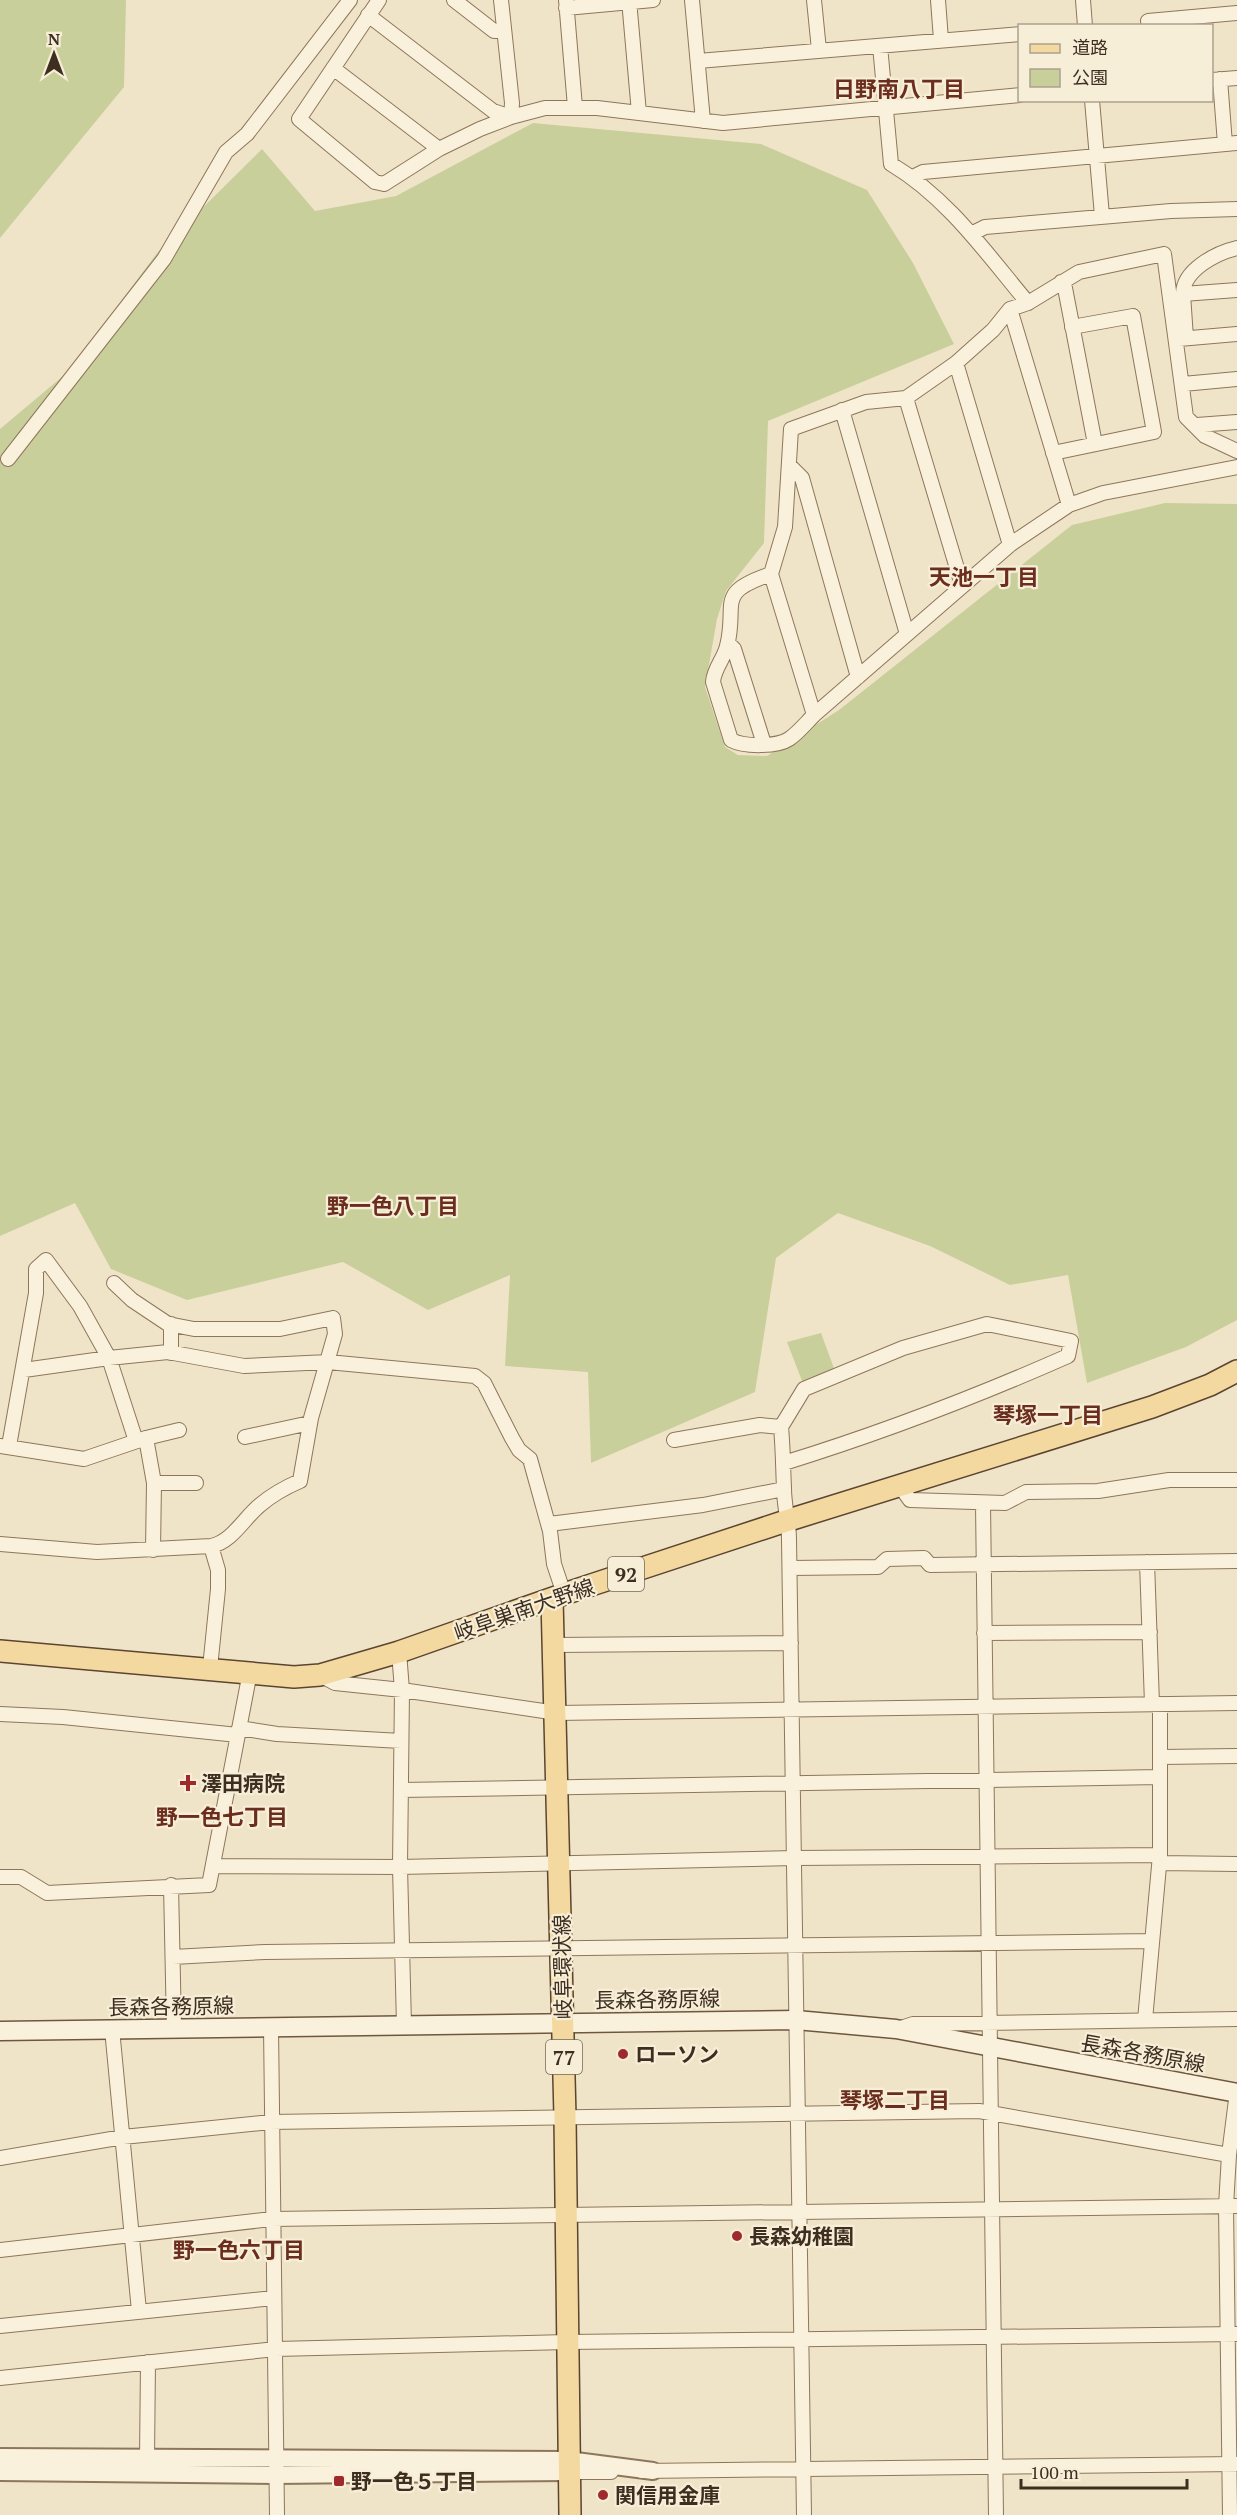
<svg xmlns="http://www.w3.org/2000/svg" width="1237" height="2515" font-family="'PT Serif','Noto Sans JP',serif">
<rect width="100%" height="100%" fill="#f0e4c8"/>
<path fill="#c9cf9b" d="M0,0h126l-2,87 -124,151z
M533,123l228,21 106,46 46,73 41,81 -186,77 -4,122 -38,48 -9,28 -12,68 20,60 13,8 29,1 72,-46 233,-185 93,-22 72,1v816l-51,27 -99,36 -19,-108 -58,10 -80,-39 -92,-33 -62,45 -21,134 -164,71 -3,-91 -83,-6 5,-91 -82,35 -85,-48 -156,38 -76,-31 -36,-66 -75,33v-807l69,-58 88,-118 105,-104 53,62 81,-15z
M821,1333l14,38 -31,15 -17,-44z"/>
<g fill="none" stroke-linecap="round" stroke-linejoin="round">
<defs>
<path id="minor" d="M379,0l-80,119 76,63 9,2 55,-35 41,-20 31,-12 34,-9h52l126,15 297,-28
M454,0l40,31 10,-1
M501,0l11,103 -1,14
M566,0l9,107
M629,0l10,113
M692,0l11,121
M814,0l5,50
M938,0l3,40
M1083,0l2,26
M566,8l87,-8
M368,15l125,96 18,6
M1149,26l-1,-5 89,-8
M880,46l11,118c57,34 95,89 137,139
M698,61l322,-27
M333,68l106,81
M1220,79l5,65
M1212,80l25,-2
M1092,100l10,116
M913,177l10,-5 314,-29
M971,234l14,-7 186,-16 66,-2
M1061,282l4,6 30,156
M1183,294c0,-24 33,-41 54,-46
M1010,309l59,196
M1186,338l-3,-44 54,-4
M1179,339l58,-5
M956,363l54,182
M1183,384l54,-5
M906,398l56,187
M842,410l65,224
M1197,425l40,-3
M1237,451l-32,-15 -19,-19 -22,-163 -85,18 -51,31 -18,6 -17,21 -37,33 -50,35 -40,4 -75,27 -6,98 -14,47 43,141 197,-171 58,-39 34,-12 134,-26
M1053,453l101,-21 -21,-116 -61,11
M8,459l156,-200 62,-107 21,-18 103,-134
M790,466l12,12 56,199
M771,574c-57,19 -33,29 -44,72 -3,13 -13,22 -14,36l18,58c13,7 46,7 58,-1 9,-6 17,-16 25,-24
M728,643l6,6 30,95
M171,1353v-29
M24,1370l85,-12 59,-6 76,14 84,-4 147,14 9,7 28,55 7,12 11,9 20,72 4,33 10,30
M781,1427c2,21 2,41 3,61 0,18 5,34 5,52l15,975
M245,1437l65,-14
M146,1438l8,45 -1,67
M674,1440l86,-15 21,2 23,-38 99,-41 84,-24 84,17 -3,15c-93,41 -187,77 -284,107
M0,1446l84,13 62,-21 33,-8
M9,1446l27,-153v-24l10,-9 34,46 29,52 27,83
M154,1483h42
M900,1486l10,14 95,3 21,-11 72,-1 71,-11h68
M983,1504l13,1011
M549,1524l154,-19 81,-16
M0,1544l97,8 114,-6c21,-4 33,-28 49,-41 13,-11 26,-18 40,-24l11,-63 24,-84 -2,-16 -53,11h-86l-26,-5 -36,-24 -18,-17
M1147,1562l5,142
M790,1568l88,-1 9,-8 37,-1 6,7 307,-4
M984,1633l166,-1
M554,1645l237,-2
M399,1652l3,38 -2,177 4,158
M210,1668l8,-79v-19l-7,-24
M320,1675l15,8 67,7 155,23 680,-10
M0,1714l63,3 175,18
M239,1728l38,6 124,7
M1160,1757l77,-1
M401,1790l759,-13
M1160,1863l77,1
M213,1866l187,1 395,-9 365,-3
M0,1877h21l26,16 162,-8 41,-213
M171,1885l3,143
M173,1957l92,-5 887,-11
M1145,2020l15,-165v-151
M271,2027l6,488
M112,2029l27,282
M898,2029l15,-5 324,-5
M0,2158l123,-21 148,-15 708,-11 250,44
M0,2250l272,-31 965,-13
M0,2326l274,-28
M0,2378l276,-29 291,-7 670,-8
M147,2458l1,-96
M642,2471l595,-7
M568,2472h43
M1230,2515l-4,-309 3,-51 8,-63"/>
<path id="tertiary" d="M0,2457l568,3 85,11
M0,2472l276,3 292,-3"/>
<path id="secondary" d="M0,2031l796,-11 100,9 341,64"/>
<path id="primary" d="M552,1599l13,518 5,398
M0,1651l294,26 26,-2 79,-23 177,-62 213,-70 363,-113 58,-22 27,-14"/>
</defs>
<use href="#minor" stroke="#8d765c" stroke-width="16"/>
<use href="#tertiary" stroke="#8d765c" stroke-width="20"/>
<use href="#secondary" stroke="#6f573f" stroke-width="21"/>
<use href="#primary" stroke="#5b4430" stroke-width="24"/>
<use href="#minor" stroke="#faf1dc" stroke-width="14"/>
<use href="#tertiary" stroke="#faf1dc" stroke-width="16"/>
<use href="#secondary" stroke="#faf1dc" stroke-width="18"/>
<use href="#primary" stroke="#f3d9a0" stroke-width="21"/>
</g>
<g fill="#9e2a2b" stroke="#f7eed8" stroke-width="2">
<path d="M185 1774h6v6h6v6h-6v6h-6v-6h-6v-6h6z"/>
<circle cx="623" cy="2054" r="6"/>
<circle cx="737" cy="2236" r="6"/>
<rect x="333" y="2475" width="12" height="12" rx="3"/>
<circle cx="603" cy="2495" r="6"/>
</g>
<g text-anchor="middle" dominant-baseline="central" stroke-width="4.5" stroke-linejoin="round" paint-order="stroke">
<g fill="#f7eed8" stroke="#756857" stroke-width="1.5">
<rect x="608" y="1557" width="36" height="34" rx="4.5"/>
<rect x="546" y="2040" width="36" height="34" rx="4.5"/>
</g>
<g font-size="20" font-weight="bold" fill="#3d2e20">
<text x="626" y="1574">92</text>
<text x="564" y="2057">77</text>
</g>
<g font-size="21" fill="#3d2e20" stroke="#f7eed8">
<text transform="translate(524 1609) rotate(-19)">岐阜巣南大野線</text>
<text transform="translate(562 1967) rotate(-91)">岐阜環状線</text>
<text transform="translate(657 1999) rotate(-1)">長森各務原線</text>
<text transform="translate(171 2006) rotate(-1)">長森各務原線</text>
<text transform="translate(1143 2053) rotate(10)">長森各務原線</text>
</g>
<g font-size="21" font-weight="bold" fill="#3d2e20" stroke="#f7eed8" text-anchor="start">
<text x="201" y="1783">澤田病院</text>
<text x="635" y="2054">ローソン</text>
<text x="749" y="2236">長森幼稚園</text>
<text x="351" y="2481">野一色５丁目</text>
<text x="615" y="2495">関信用金庫</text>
</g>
<g font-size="22" font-weight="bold" fill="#6b2e1e" stroke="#f7eed8">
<text x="899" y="88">日野南八丁目</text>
<text x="984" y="576">天池一丁目</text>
<text x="393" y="1205">野一色八丁目</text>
<text x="1048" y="1414">琴塚一丁目</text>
<text x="222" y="1816">野一色七丁目</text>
<text x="895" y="2099">琴塚二丁目</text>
<text x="239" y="2249">野一色六丁目</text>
</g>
</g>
<rect x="1018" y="24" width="195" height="78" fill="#f7eed8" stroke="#ada18e" stroke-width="1.5"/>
<rect x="1030" y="44" width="30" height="9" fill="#f3d9a0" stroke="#ada18e" stroke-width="1.5"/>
<text x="1072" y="54" font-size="18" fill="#3d2e20">道路</text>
<rect x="1030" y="69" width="30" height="18" fill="#c9cf9b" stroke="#ada18e" stroke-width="1.5"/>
<text x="1072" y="84" font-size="18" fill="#3d2e20">公園</text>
<g transform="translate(54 54)" stroke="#f7eed8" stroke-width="4.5" paint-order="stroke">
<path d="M0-4.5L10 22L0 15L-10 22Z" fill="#3d2e20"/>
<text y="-9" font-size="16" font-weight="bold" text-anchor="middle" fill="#3d2e20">N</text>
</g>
<path d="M1021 2479v9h166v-9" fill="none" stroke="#3d2e20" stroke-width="3"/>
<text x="1030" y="2479" font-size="18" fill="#3d2e20" stroke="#f7eed8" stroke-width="4.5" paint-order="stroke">100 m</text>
</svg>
